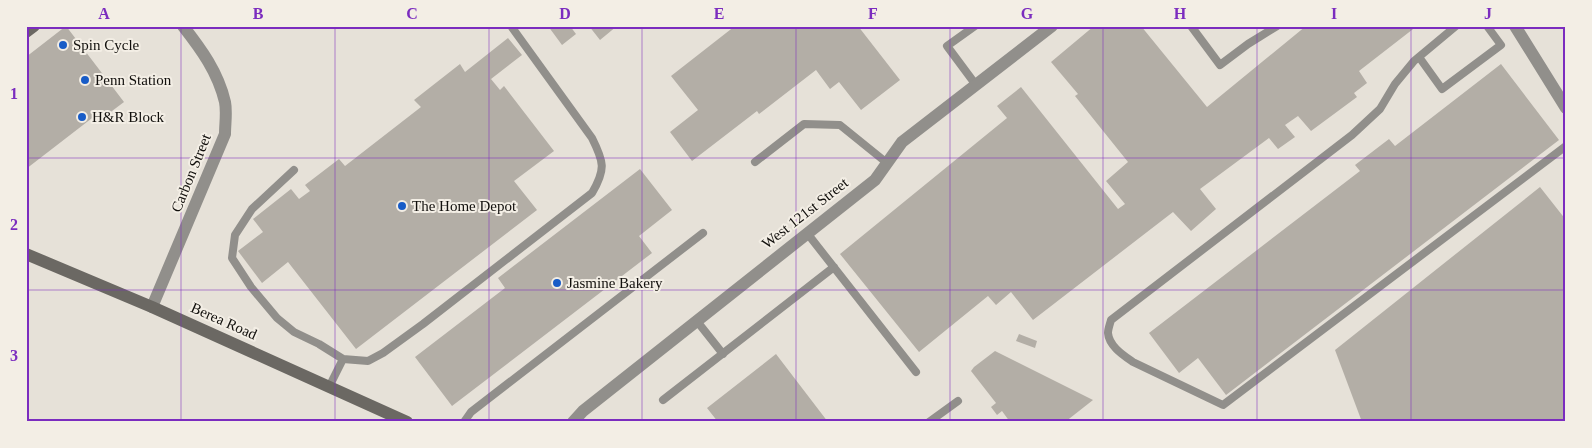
<svg xmlns="http://www.w3.org/2000/svg" width="1592" height="448" font-family="'Times New Roman',serif">
<rect width="100%" height="100%" fill="#e6e1d8"/>
<path fill="#b3aea6" d="M66,26l58,76 -24,18 -4,-5 -70,54v-112z
M548,26h22l6,8 -14,11z
M589,26h28l-17,14z
M735,26h123l42,54 -39,30 -22,-28 -9,7 -14,-19 -57,44 -2,-3 -65,50 -22,-29 28,-22 -27,-34z
M1094,26h47l66,81 99,-81h111l-58,45 8,12 -13,10 3,4 -46,34 -13,-15 -13,9 10,12 -17,12 -9,-11 -69,51 16,20 -25,22 -18,-19 -140,108 -22,-28 -15,13 -8,-9 -69,56 -79,-98 167,-136 -10,-12 24,-19 97,122 7,-5 -19,-23 22,-19 -53,-66 3,-2 -27,-32z
M508,38l14,17 -31,24 9,11 4,-4 50,65 -40,30 23,29 -181,139 -68,-87 -26,21 -24,-32 25,-19 -10,-13 38,-30 8,10 11,-8 -5,-6 34,-26 6,7 76,-59 -7,-7 46,-36 5,8z
M1501,64l58,76 -333,255 -28,-37 -19,15 -30,-40 211,-162 -5,-6 34,-26 6,7z
M640,169l32,41 -33,26 13,17 -200,153 -37,-49 90,-69 -7,-10z
M1540,187l26,33v202h-204l-27,-72z
M1019,334l18,7 -2,7 -19,-7z
M995,351l98,49 -28,22h-55l-8,-11 -5,4 -6,-8 5,-4 -25,-32 3,-4z
M776,354l52,68h-110l-11,-14z"/>
<g fill="none" stroke-linecap="round" stroke-linejoin="round">
<path stroke="#918f8b" stroke-width="8" d="M975,26l-28,20 29,39
M1191,26l29,39 28,-21 29,-18
M1456,26l-42,35 -19,23 -15,25 -28,26 -241,185c-1,4 -3,9 -3,13 1,13 15,22 25,29l90,43 343,-259
M1419,57l23,32 59,-44 -14,-19
M755,162l49,-38 36,1 47,38
M294,170l-42,39 -17,26 -3,23 19,29 26,31 17,14 25,12 24,15 -14,28
M807,233l109,139
M696,320l27,34
M343,359l25,2 15,-8 40,-29 169,-131c14,-24 12,-31 0,-55l-81,-112
M663,400l171,-133
M464,422l7,-10 232,-179
M929,422l29,-21"/>
<path stroke="#918f8b" stroke-width="12" d="M1515,26l51,82
M152,307l73,-173c0,-10 2,-22 0,-32 -7,-30 -24,-53 -42,-76
M573,422l10,-11 292,-231 27,-38 150,-116"/>
<path stroke="#6b6863" stroke-width="12" d="M26,32l8,-6
M26,254l126,53 255,115"/>
</g>
<path fill="none" stroke="#7b2cbf" stroke-width="1" stroke-opacity="0.55" d="M181,26v396M335,26v396M489,26v396M642,26v396M796,26v396M950,26v396M1103,26v396M1257,26v396M1411,26v396M26,158h1540M26,290h1540"/>
<g fill="#185cc7" stroke="#f3eee5" stroke-width="2">
<circle cx="63" cy="45" r="5"/>
<circle cx="85" cy="80" r="5"/>
<circle cx="82" cy="117" r="5"/>
<circle cx="402" cy="206" r="5"/>
<circle cx="557" cy="283" r="5"/>
</g>
<g text-anchor="middle" dominant-baseline="central" stroke-width="4" stroke-linejoin="round" paint-order="stroke">
<g font-size="15" fill="#110f0c" stroke="#f3eee5" text-anchor="start">
<text x="73" y="45">Spin Cycle</text>
<text x="95" y="80">Penn Station</text>
<text x="92" y="117">H&amp;R Block</text>
<text x="412" y="206">The Home Depot</text>
<text x="567" y="283">Jasmine Bakery</text>
</g>
<g font-size="15" fill="#110f0c" stroke="#f3eee5">
<text transform="translate(191 173) rotate(-68)">Carbon Street</text>
<text transform="translate(805 213) rotate(-38)">West 121st Street</text>
<text transform="translate(224 321) rotate(24)">Berea Road</text>
</g>
</g>
<rect width="1592" height="448" fill="none" stroke="#f3eee5" stroke-width="55"/>
<rect x="28" y="28" width="1536" height="392" fill="none" stroke="#7b2cbf" stroke-width="2"/>
<g font-size="16" text-anchor="middle" font-weight="bold" fill="#7b2cbf">
<text x="104" y="19">A</text>
<text x="258" y="19">B</text>
<text x="412" y="19">C</text>
<text x="565" y="19">D</text>
<text x="719" y="19">E</text>
<text x="873" y="19">F</text>
<text x="1027" y="19">G</text>
<text x="1180" y="19">H</text>
<text x="1334" y="19">I</text>
<text x="1488" y="19">J</text>
<text x="14" y="99">1</text>
<text x="14" y="230">2</text>
<text x="14" y="361">3</text>
</g>
</svg>
